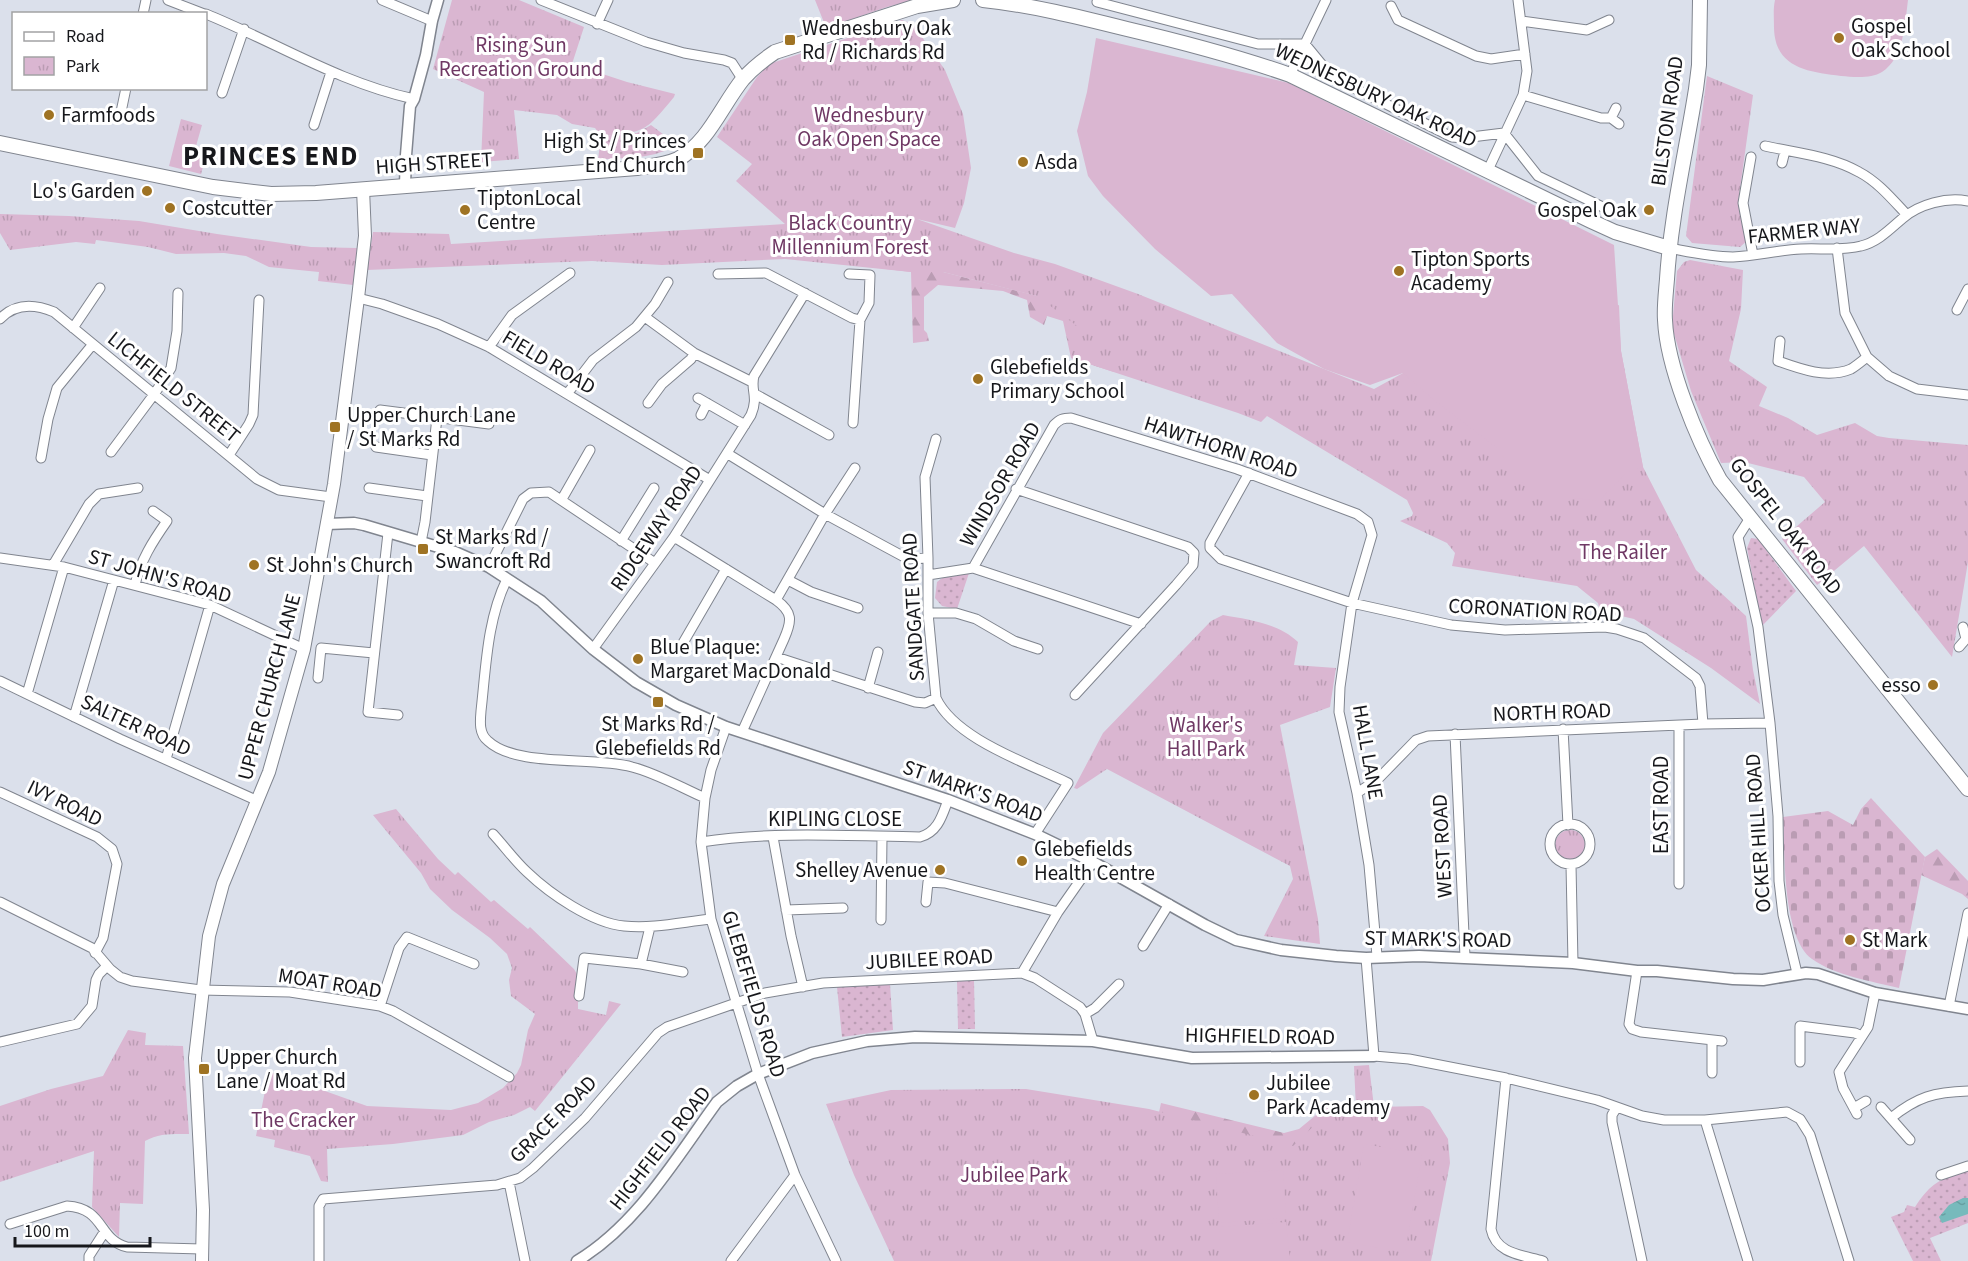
<svg xmlns="http://www.w3.org/2000/svg" width="1968" height="1261" font-family="'Source Sans 3',sans-serif">
<defs>
<pattern id="grass-dots" width="8" height="8" patternUnits="userSpaceOnUse" patternTransform="scale(1.5)"><rect width="8" height="8" fill="#dab6d1"/><path d="M2 2h.1M6 6h.1" fill="none" stroke="#ba9cb3" stroke-width="1.8" stroke-linecap="round"/></pattern>
<pattern id="forest-firs" width="22" height="20" patternUnits="userSpaceOnUse" patternTransform="scale(1.5)"><rect width="22" height="20" fill="#dab6d1"/><path d="M5 1l3.5 6h-7zM16 11l3.5 6h-7z" fill="#ba9cb3"/></pattern>
<pattern id="cemetery-stones" width="16" height="16" patternUnits="userSpaceOnUse" patternTransform="scale(1.5)"><rect width="16" height="16" fill="#dab6d1"/><path d="M2 7V4a2 2 0 0 1 4 0v3zM10 15v-3a2 2 0 0 1 4 0v3z" fill="#ba9cb3"/></pattern>
<pattern id="park-tufts" width="24" height="20" patternUnits="userSpaceOnUse" patternTransform="scale(1.5)"><rect width="24" height="20" fill="#dab6d1"/><path d="M3 7l-1-3M5 7V3M7 7l1-3M15 17l-1-3M17 17v-4M19 17l1-3" fill="none" stroke="#ba9cb3"/></pattern>
<pattern id="water-ripples" width="26" height="14" patternUnits="userSpaceOnUse" patternTransform="scale(1.5)"><rect width="26" height="14" fill="#77babc"/><path d="M2 4q2-2 4 0t4 0M15 11q2-2 4 0t4 0" fill="none" stroke="#669fa1"/></pattern>
</defs>
<rect width="100%" height="100%" fill="#dbe0eb"/>
<path fill="url(#grass-dots)" d="M651,125l25,19c-19,16 -54,13 -78,16l3,-24 36,-3z
M1751,538l7,1 38,52 -34,35 -15,-78z
M969,573l-12,36 -15,-3 -7,-8 2,-16 8,-6z
M957,980h17l1,49h-17z
M890,984l3,46 -51,7 -5,-50z
M1960,1172h8v51l-38,15 11,23h-28l-22,-44 13,-5 3,-7 8,2c14,-21 21,-26 45,-35z"/>
<path fill="url(#forest-firs)" d="M888,258l185,47 41,67 -43,-14 -8,-37 -16,-5 -3,9 -14,-8 -3,-17 -24,-9 -65,-6 -14,12v33l3,3 2,8 -16,2 -2,-71 -25,-3z
M1937,849l31,32v18l-6,-5 -41,-19 4,-18z
M1161,1103l123,30 15,-4 28,-23 5,2 2,4 -43,39 -133,-34z"/>
<path fill="url(#cemetery-stones)" d="M1871,798l54,59 -26,131c-28,-7 -63,-12 -87,-29 -30,-22 -27,-107 -29,-142l45,-6 25,14 8,-16z"/>
<path fill="url(#park-tufts)" d="M452,0h67l65,27 -12,37 55,18 48,12 -1,3c-29,35 -28,35 -73,39l-6,-8 -23,-4 -15,-9 -43,-5 5,49 -38,3 3,-70 -51,-23z
M815,0h99l-27,7 -55,19 -7,-1z
M902,20l11,4 32,46 18,44 8,54 -7,35 -9,25 -38,-9 97,34 41,11 83,30 236,95 29,-16 216,-68 2,46 22,116 53,103 50,46 7,54 7,34 -49,-36 -77,-49 -34,-8 -2,-8 -21,-17 -125,-20 3,-13 -8,-10 -47,-22 12,-5 1,-3 -6,-13 -140,-84 -6,6 -23,-9 -167,-55 6,-32 -40,-30 -94,-24h-32l-126,-13 -123,6 -70,-4 -225,9 6,-38 76,2 2,10 334,-20 -49,-43 16,-17 -35,-27 40,-60 12,-13z
M1707,76l46,19 -15,108 10,37 -8,7 -48,-4 -6,-7z
M181,119l21,6 -6,21 12,3 -7,25 -32,-8z
M0,214l69,2 70,5 78,13 94,13 46,1 -4,37 -35,-4 1,-9 -50,-5 -23,-11 -22,-3 -48,1 -28,-7 -52,-7 -1,4 -19,-2 -66,8 -10,-17z
M1690,260l53,10 -2,39 -12,52 38,26 -8,19 29,12 29,17 38,-12 22,13 12,2 79,7v117l-16,95 -88,-111 -47,39 -35,-46 43,-37 -21,-25 -60,-15 -23,1 -30,-72 -19,-64 5,-56 7,-9z
M1223,615c27,5 55,8 75,27l-4,23 42,3 -6,39 -50,18 38,194 2,25 -56,-8 29,-57 -3,-13 -183,-97 -30,20 -3,-1 29,-55 108,-112z
M396,809l42,50 17,16 3,-3 33,30 3,-2 34,29 2,-2 44,42 4,7v33l28,6 3,-14 12,3 -86,107 -5,-4 -16,8 -25,7 -26,13 -70,9 -66,5 1,33 -7,-1 -11,-25 -36,-9 1,-7 -19,-4 13,-65 98,35 84,4 27,-7 25,-15 14,-15 4,-8 7,-35 7,-16 -24,-18 -2,-16 3,-12 -5,-14 -17,-16 -38,-28 -22,-21 -9,-16 -48,-58z
M1555 845a15 15 0 1 1 30 0a15 15 0 1 1-30 0Z
M128,1030l18,3 -1,12 38,1 6,88c-15,0 -30,-1 -44,7l-2,63 -23,-1 -1,34 -27,-30 2,-56 -94,31v-76l51,-17 52,-13z
M1369,1065l5,42 49,-1 7,4 18,29 2,24 -19,98h-537l-40,-86 -28,-71 65,-14 135,-1 123,20 144,37 39,-38h24l-2,-42z"/>
<path fill="#dab6d1" d="M1775,0h133c-3,23 -4,58 -26,72 -11,7 -29,5 -41,4 -33,-4 -66,-8 -67,-48 0,-10 -1,-19 1,-28z
M1096,38l193,45 325,162 7,106 22,116 -17,6 -27,28 -33,-4 -45,-15 -24,-34 -63,-48 -31,-27 -33,12 -46,-16 -47,-26 -45,-49 -21,2 -56,-47 -52,-53 -15,-20 -11,-45 10,-39z
M1364,1144l58,10 -17,99 -58,-11z
M1283,1170l3,48 -67,5 -3,-49z
M1286,1222l4,39h-69l-2,-34z"/>
<path fill="url(#water-ripples)" d="M1963,1198h5v16l-26,9 -3,-6 10,-12z"/>
<g fill="none" stroke-linecap="round" stroke-linejoin="round">
<defs>
<path id="minor" d="M168,0l36,14
M382,0l50,21
M541,0l105,42 38,11 40,7 8,3 11,17
M1097,2l161,42h47l23,28 8,7 116,58 11,1 41,-5 34,43 71,34
M1391,6l7,14 78,36 15,3 34,-5
M143,14l3,-14
M206,14c69,28 134,69 208,85
M1521,21l66,9 22,-10
M597,24l11,-24
M1290,75l36,-75
M222,93l22,-64
M1523,95l78,23h10
M1616,108l-5,10 8,6
M121,112l5,-24
M314,125l17,-53
M1765,146c31,7 66,10 94,26 19,10 33,27 48,43
M1751,157l-8,46 10,52
M1782,163l3,-12
M1488,170l35,-75 4,-24 -9,-71
M1669,248c21,4 42,9 64,9 23,-1 45,-7 68,-8 19,-1 42,2 60,-3 17,-4 29,-17 42,-28 17,-14 43,-21 65,-17
M1837,248l8,65 22,44 22,19 28,13 51,6
M718,274l48,-1 86,45 8,2 9,-17 1,-28 -21,-1
M358,298l24,6 56,20 51,23 221,133
M1957,310l11,-21
M645,317l49,36 58,29
M0,319c15,-16 35,-15 54,-7l203,167 22,11 52,7
M73,328l27,-40
M1780,341l-2,20c22,8 49,18 73,8 5,-3 11,-8 16,-12
M489,347l23,-32 58,-42
M567,394l26,-34 43,-33 19,-23 13,-22
M755,394l74,41
M698,398l47,27
M648,403l14,-19 29,-25 3,-6
M380,410l109,14
M701,415l6,-12
M853,423l7,-103
M936,439l-11,38 3,81v55l8,85c19,41 92,65 132,85l-33,51
M376,447l56,8
M111,452l44,-59 16,-25 6,-37 1,-38
M728,454l97,60 57,31 26,14 20,-1
M229,455l20,-31 4,-9 6,-115
M41,458l7,-39 9,-31 36,-44
M1249,473l-39,70v5l11,11 131,44 99,22 54,5 100,-3 12,2 27,9 52,40 4,8 3,38
M369,488l58,8
M1016,489l172,58 6,6 -1,12 -17,20 -101,110
M562,499l28,-49
M1750,518l-12,19 20,90 12,96 8,93 1,65 4,34 14,58
M388,533l-20,179 30,3
M674,537l102,63c17,12 16,21 8,39l-42,93
M621,541l33,-53
M421,542l4,-20 12,-104
M0,558l64,9 146,38 94,44
M53,565l36,-61 10,-10 39,-6
M489,567l34,-68 8,-6 18,-1 106,71
M973,568l81,-143c6,-6 9,-7 17,-7l166,51 120,45 11,8 4,13 -20,68 -12,84 -1,25 18,81 12,72 8,91
M928,575l45,-7 168,56
M507,579c-20,41 -21,88 -26,132 -1,11 -2,23 7,30 29,27 105,15 144,26 24,6 50,21 73,31
M788,580l23,12 47,16
M135,585c5,-24 18,-44 32,-64l-14,-10
M776,600l49,-86 30,-46
M928,613h28l20,6 38,22 24,8
M683,643l43,-74
M1959,647l7,-8 -3,-12
M593,649l81,-112 77,-122c8,-19 -1,-25 3,-39l51,-83
M776,657l139,45 10,1 11,-5
M318,678l3,-30 53,5
M0,681l120,58 138,62
M868,688l10,-36
M27,694l37,-127
M74,717l40,-137
M1679,726v158
M726,727l-15,43 -6,28 -4,44 10,77 47,155 37,101 41,86
M1563,729l5,96
M1455,734l10,223
M166,759l44,-154
M0,792l97,45 15,12 5,15 -14,74 -8,15
M1357,793l21,-14 38,-39 12,-4 275,-12 67,-1
M1550 844a20 20 0 1 1 40 0a20 20 0 1 1-40 0Z
M493,834c12,13 22,27 34,38 23,22 65,51 97,54 29,3 58,-4 87,-7
M773,837l18,99 12,51
M701,842c72,-11 147,-6 219,-5 18,-5 22,-21 28,-37
M1571,865l2,98
M0,902l92,46 18,21 10,8 12,4 69,9 89,2 90,14 13,5 116,66
M926,902l2,-20 17,1 113,29
M786,910l57,-2
M881,920l1,-83
M650,927l-9,37 42,8
M1143,946l26,-42
M1366,958l8,98 35,3 97,19 91,22 45,16 22,4h41l82,-8 13,7 10,16 39,126
M1637,971l-8,53 3,5 9,3 81,9
M1022,973l36,-61 35,-50
M579,996l5,-38 57,6
M380,1006l19,-58 8,-11 67,27
M1949,1006l19,-93
M1085,1014l10,-6 24,-24
M1712,1041v32
M0,1042l77,-18 15,-18 4,-26 3,-6 8,-8
M1800,1062v-36l55,7 7,3
M1506,1078l-15,151c5,25 31,26 52,32
M1617,1107l-5,8v7l30,139
M1881,1107l29,33
M1854,1108l12,-7
M1857,1114l-14,-26 -4,-16 29,-45 7,-34
M1891,1118c26,-21 43,-26 77,-27
M1705,1120l43,141
M1941,1175l27,-9
M509,1182l16,79
M10,1224l57,-18c38,2 31,34 60,41l75,2
M89,1261v-5l16,-25
M319,1261v-55l4,-7 174,-14 23,-7 13,-10 52,-50 73,-85 9,-6 98,-34 58,-10 199,-10 13,5 45,29 5,7 8,27
M731,1261l64,-86"/>
<path id="tertiary" d="M405,185l1,-30 4,-49 4,-7 12,-44 6,-34 6,-21
M327,524l27,-1 10,2 91,27 34,15 52,34 52,48 43,33 40,23 50,22 222,73 87,34 58,28 112,63 31,15 45,10 55,6 30,2 53,-2 154,7 64,8h20l76,8 30,1 43,-7 12,1 57,19 93,16
M577,1261c61,-37 99,-103 140,-159l20,-16 21,-12 54,-21 55,-12 48,-4 178,4 99,17 182,-2"/>
<path id="secondary" d="M202,1261l1,-51 -8,-152 14,-122 14,-52 46,-112 35,-123 30,-165 24,-186 7,-62 -2,-47"/>
<path id="primary" d="M983,0c48,5 96,17 144,29 55,13 109,27 163,46l301,146 24,11 54,16
M1700,0l-1,65 -3,24c-10,63 -25,126 -29,190 -1,13 -3,28 -2,41 2,47 32,119 55,160l248,309
M0,143l213,44 58,7 45,-1 321,-25c13,-2 28,-3 41,-9 30,-16 44,-54 65,-80 10,-11 20,-19 32,-27l142,-46 36,-6"/>
</defs>
<use href="#minor" stroke="#80858f" stroke-width="11"/>
<use href="#tertiary" stroke="#80858f" stroke-width="13"/>
<use href="#secondary" stroke="#80858f" stroke-width="14"/>
<use href="#primary" stroke="#80858f" stroke-width="16"/>
<use href="#minor" stroke="#fff" stroke-width="9"/>
<use href="#tertiary" stroke="#fff" stroke-width="10"/>
<use href="#secondary" stroke="#fff" stroke-width="12"/>
<use href="#primary" stroke="#fff" stroke-width="14"/>
</g>
<g fill="#9f7323" stroke="#fff" stroke-width="2">
<circle cx="1839" cy="38" r="6"/>
<rect x="784" y="34" width="12" height="12" rx="3"/>
<circle cx="49" cy="115" r="6"/>
<rect x="692" y="147" width="12" height="12" rx="3"/>
<circle cx="1023" cy="162" r="6"/>
<circle cx="147" cy="191" r="6"/>
<circle cx="170" cy="208" r="6"/>
<circle cx="465" cy="210" r="6"/>
<circle cx="1649" cy="210" r="6"/>
<circle cx="1399" cy="271" r="6"/>
<circle cx="978" cy="379" r="6"/>
<rect x="329" y="421" width="12" height="12" rx="3"/>
<rect x="417" y="543" width="12" height="12" rx="3"/>
<circle cx="254" cy="565" r="6"/>
<circle cx="638" cy="659" r="6"/>
<circle cx="1933" cy="685" r="6"/>
<rect x="652" y="696" width="12" height="12" rx="3"/>
<circle cx="1022" cy="861" r="6"/>
<circle cx="940" cy="870" r="6"/>
<circle cx="1850" cy="940" r="6"/>
<rect x="198" y="1063" width="12" height="12" rx="3"/>
<circle cx="1254" cy="1095" r="6"/>
</g>
<g text-anchor="middle" dominant-baseline="central" stroke-width="6" stroke-linejoin="round" paint-order="stroke">
<g font-size="21" fill="#16171b" stroke="#fff" text-anchor="start">
<text x="1851" y="26">Gospel<tspan x="1851" dy="24">Oak School</tspan></text>
<text x="802" y="28">Wednesbury Oak<tspan x="802" dy="24">Rd / Richards Rd</tspan></text>
<text x="61" y="115">Farmfoods</text>
<text x="686" y="141" text-anchor="end">High St / Princes<tspan x="686" dy="24">End Church</tspan></text>
<text x="1035" y="162">Asda</text>
<text x="135" y="191" text-anchor="end">Lo's Garden</text>
<text x="477" y="198">TiptonLocal<tspan x="477" dy="24">Centre</tspan></text>
<text x="182" y="208">Costcutter</text>
<text x="1637" y="210" text-anchor="end">Gospel Oak</text>
<text x="1411" y="259">Tipton Sports<tspan x="1411" dy="24">Academy</tspan></text>
<text x="990" y="367">Glebefields<tspan x="990" dy="24">Primary School</tspan></text>
<text x="347" y="415">Upper Church Lane<tspan x="347" dy="24">/ St Marks Rd</tspan></text>
<text x="435" y="537">St Marks Rd /<tspan x="435" dy="24">Swancroft Rd</tspan></text>
<text x="266" y="565">St John's Church</text>
<text x="650" y="647">Blue Plaque:<tspan x="650" dy="24">Margaret MacDonald</tspan></text>
<text x="1921" y="685" text-anchor="end">esso</text>
<text x="658" y="724" text-anchor="middle">St Marks Rd /<tspan x="658" dy="24">Glebefields Rd</tspan></text>
<text x="1034" y="849">Glebefields<tspan x="1034" dy="24">Health Centre</tspan></text>
<text x="928" y="870" text-anchor="end">Shelley Avenue</text>
<text x="1862" y="940">St Mark</text>
<text x="216" y="1057">Upper Church<tspan x="216" dy="24">Lane / Moat Rd</tspan></text>
<text x="1266" y="1083">Jubilee<tspan x="1266" dy="24">Park Academy</tspan></text>
</g>
<g font-size="21" fill="#6f3864" stroke="#fff">
<text x="521" y="45">Rising Sun<tspan x="521" dy="24">Recreation Ground</tspan></text>
<text x="869" y="115">Wednesbury<tspan x="869" dy="24">Oak Open Space</tspan></text>
<text x="850" y="223">Black Country<tspan x="850" dy="24">Millennium Forest</tspan></text>
<text x="1623" y="552">The Railer</text>
<text x="1206" y="725">Walker's<tspan x="1206" dy="24">Hall Park</tspan></text>
<text x="303" y="1120">The Cracker</text>
<text x="1014" y="1175">Jubilee Park</text>
</g>
<g font-size="21" fill="#16171b" stroke="#fff">
<text transform="translate(1376 95) rotate(25)">WEDNESBURY OAK ROAD</text>
<text transform="translate(1667 121) rotate(-82)">BILSTON ROAD</text>
<text transform="translate(434 163) rotate(-4)">HIGH STREET</text>
<text transform="translate(1804 231) rotate(-6)">FARMER WAY</text>
<text transform="translate(549 362) rotate(31)">FIELD ROAD</text>
<text transform="translate(174 387) rotate(39)">LICHFIELD STREET</text>
<text transform="translate(1221 447) rotate(18)">HAWTHORN ROAD</text>
<text transform="translate(1000 484) rotate(-60)">WINDSOR ROAD</text>
<text transform="translate(1786 526) rotate(52)">GOSPEL OAK ROAD</text>
<text transform="translate(656 528) rotate(-56)">RIDGEWAY ROAD</text>
<text transform="translate(160 576) rotate(16)">ST JOHN'S ROAD</text>
<text transform="translate(913 607) rotate(-93)">SANDGATE ROAD</text>
<text transform="translate(1535 610) rotate(3)">CORONATION ROAD</text>
<text transform="translate(269 687) rotate(-75)">UPPER CHURCH LANE</text>
<text transform="translate(1552 712) rotate(-2)">NORTH ROAD</text>
<text transform="translate(136 725) rotate(25)">SALTER ROAD</text>
<text transform="translate(1368 752) rotate(80)">HALL LANE</text>
<text transform="translate(973 791) rotate(20)">ST MARK'S ROAD</text>
<text transform="translate(65 803) rotate(26)">IVY ROAD</text>
<text transform="translate(1661 805) rotate(-90)">EAST ROAD</text>
<text x="835" y="819">KIPLING CLOSE</text>
<text transform="translate(1758 833) rotate(-94)">OCKER HILL ROAD</text>
<text transform="translate(1442 846) rotate(-93)">WEST ROAD</text>
<text transform="translate(1438 939) rotate(1)">ST MARK'S ROAD</text>
<text transform="translate(929 959) rotate(-3)">JUBILEE ROAD</text>
<text transform="translate(330 983) rotate(9)">MOAT ROAD</text>
<text transform="translate(754 994) rotate(73)">GLEBEFIELDS ROAD</text>
<text transform="translate(1260 1036) rotate(1)">HIGHFIELD ROAD</text>
<text transform="translate(553 1119) rotate(-45)">GRACE ROAD</text>
<text transform="translate(660 1148) rotate(-52)">HIGHFIELD ROAD</text>
</g>
<g font-size="27" font-weight="bold" letter-spacing="1.5" fill="#16171b" stroke="#fff">
<text x="271" y="156">PRINCES END</text>
</g>
</g>
<rect x="12" y="12" width="195" height="78" fill="#ffffff" stroke="#a2a2a4" stroke-width="1.5"/>
<rect x="24" y="32" width="30" height="9" fill="#ffffff" stroke="#a2a2a4" stroke-width="1.5"/>
<text x="66" y="42" font-size="18" fill="#16171b">Road</text>
<rect x="24" y="57" width="30" height="18" fill="url(#park-tufts)" stroke="#a2a2a4" stroke-width="1.5"/>
<text x="66" y="72" font-size="18" fill="#16171b">Park</text>
<path d="M15 1237v9h135v-9" fill="none" stroke="#16171b" stroke-width="3"/>
<text x="24" y="1237" font-size="18" fill="#16171b" stroke="#ffffff" stroke-width="4.5" paint-order="stroke">100 m</text>
</svg>
